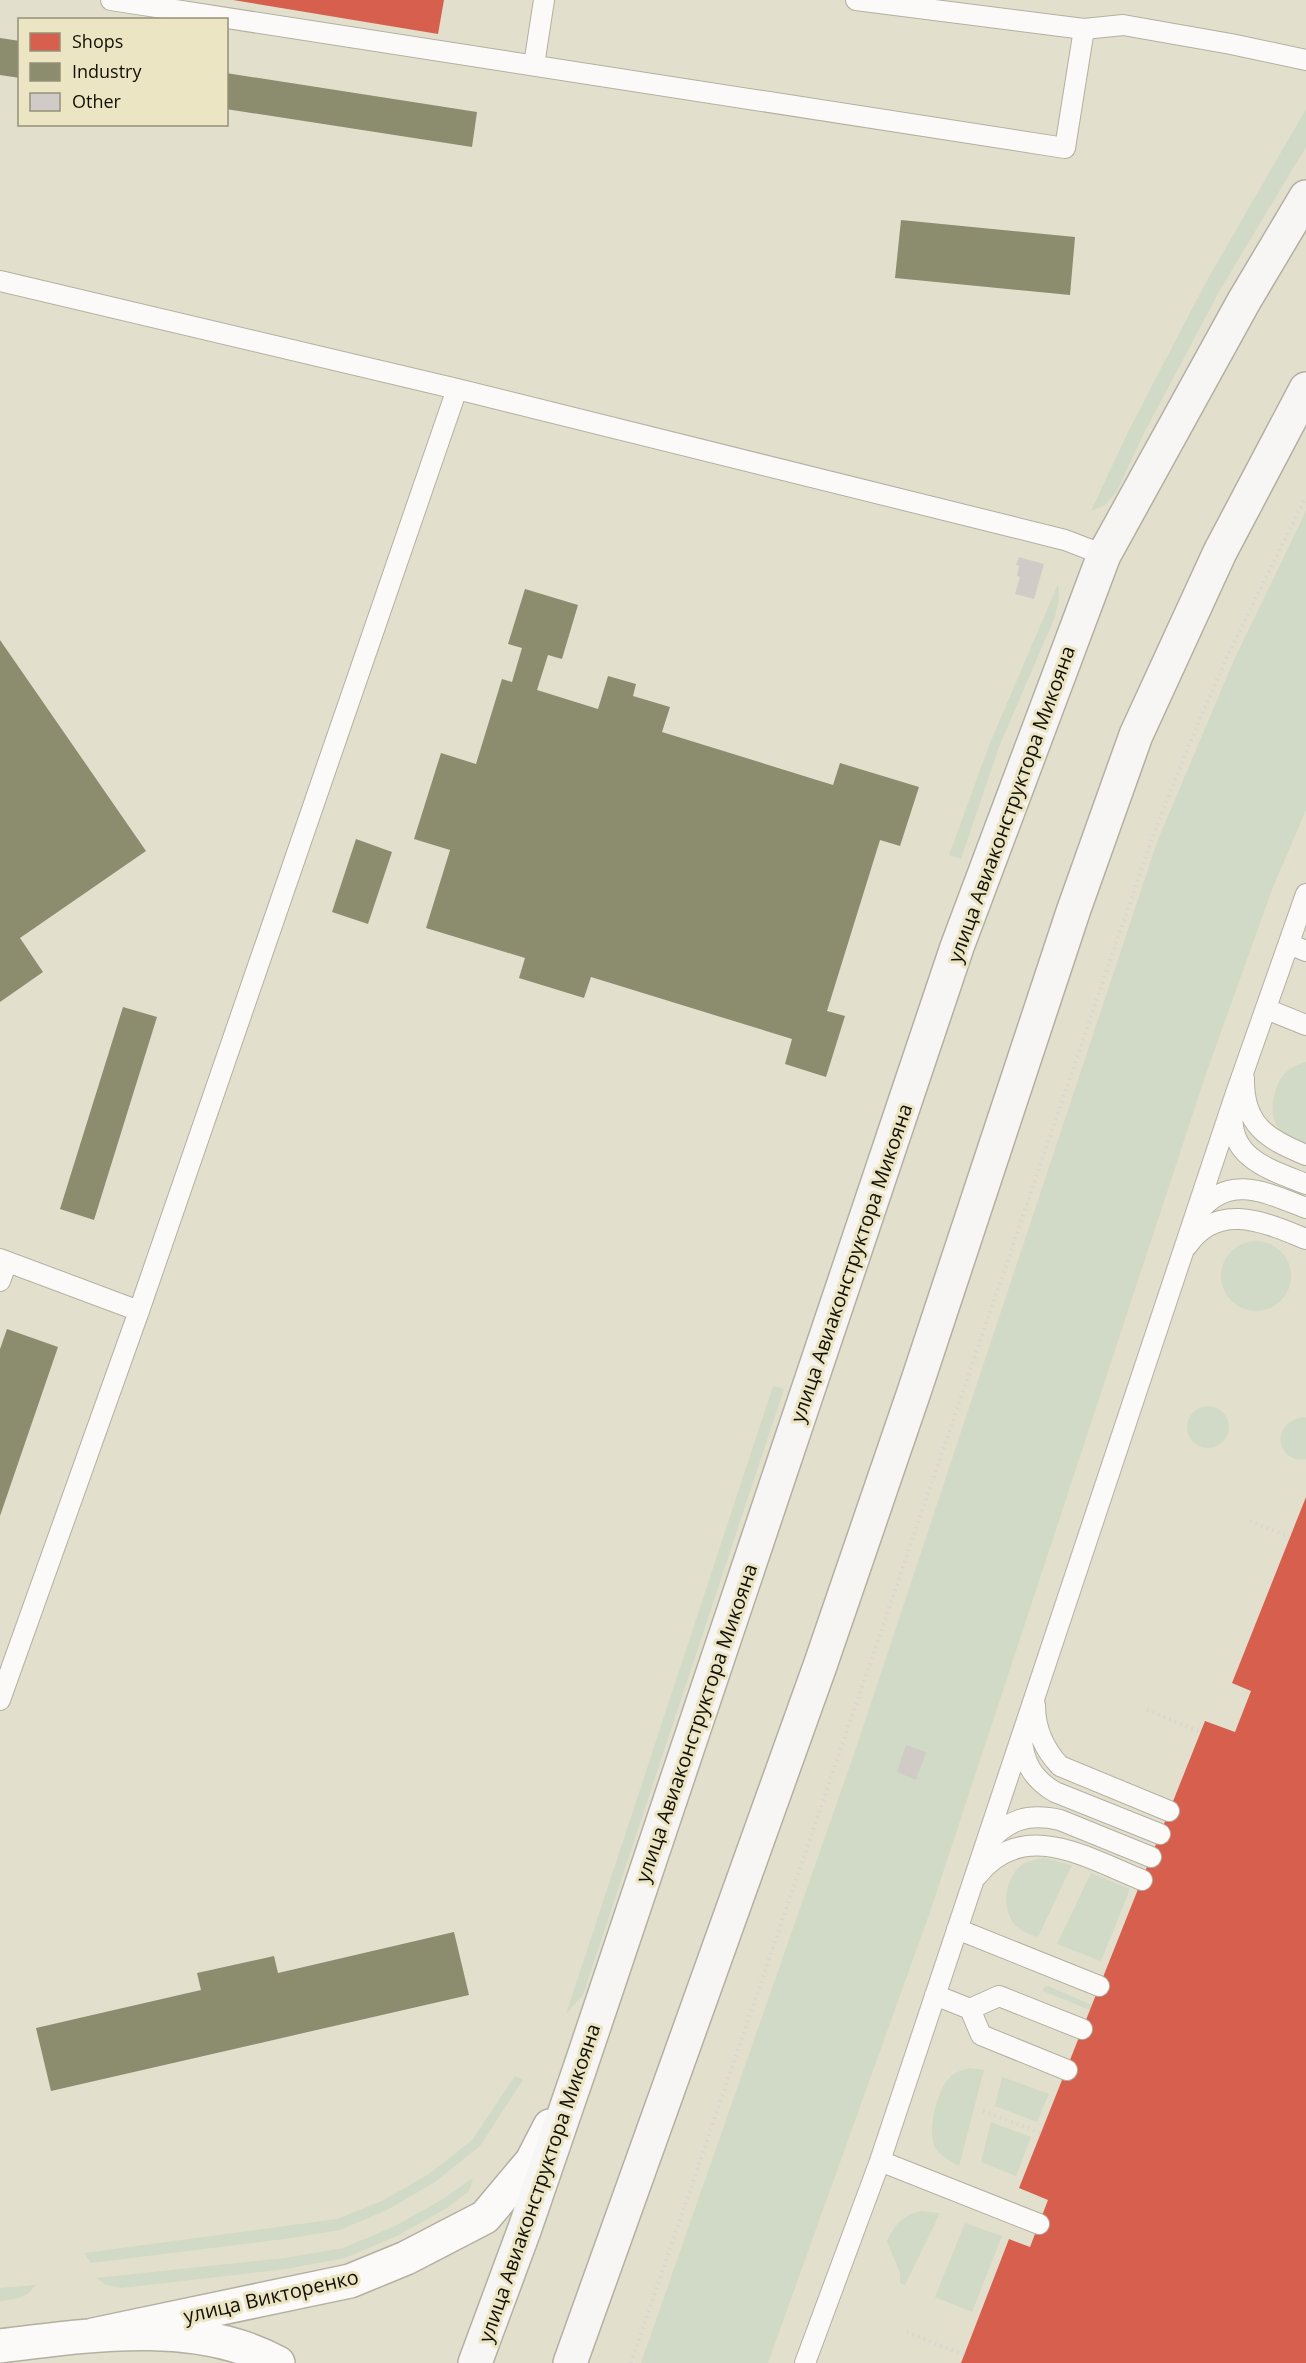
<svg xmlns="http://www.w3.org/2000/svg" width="1306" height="2363" font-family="'Open Sans',sans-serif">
<rect width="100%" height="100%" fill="#e3dfcd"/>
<path fill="#d0dac6" d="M1306,109v38l-86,143 -78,147 -25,54 -12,14 -14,6 37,-79 78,-150z
M1306,511v299l-33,77 -67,187 -276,838 -162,451h-127l214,-612 302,-909 77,-182z
M1058,584l1,15 -4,18 -56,130 -38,112 -12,-4 41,-112z
M1306,1062v82c-12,-5 -25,-9 -31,-22 -6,-13 0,-39 10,-49 6,-6 14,-9 21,-11z
M1221 1276a35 35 0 1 1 70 0a35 35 0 1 1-70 0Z
M773,1386l11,3 -201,606 -17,19z
M1187 1427a21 21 0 1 1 42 0a21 21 0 1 1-42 0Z
M1304,1417l2,1v41c-30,5 -37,-37 -2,-42z
M1044,1858l28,7 -34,72c-6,-2 -13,-4 -18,-8 -19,-13 -17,-45 -2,-61 6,-7 17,-8 26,-10z
M1091,1873l39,16 -29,72 -44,-17z
M1048,1986l44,19 -2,5 -47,-19 1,-4z
M970,2068l14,2 -25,96c-9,-5 -17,-9 -23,-17 -10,-15 1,-58 13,-71 5,-6 14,-8 21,-10z
M515,2076l8,4 -43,66 -45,36 -48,28 -47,20 -56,9 -193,24 -7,-10 253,-34 45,-18 47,-27 43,-34z
M1002,2077l47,17 -12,28 -42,-16z
M991,2122l40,15 -15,39 -35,-14z
M473,2178l-4,13 -22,17 -50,28 -52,22 -59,11 -164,19 -16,-3 -10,-7 189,-20 58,-10 50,-21 50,-28z
M920,2211l20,2 -35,72 -5,-2v-10l-13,-32c8,-16 15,-25 33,-30z
M965,2223l37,13 -30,76 -37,-15z
M35,2285c-8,14 -20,14 -35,16v-13z"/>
<path fill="#d6604d" d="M233,0h211l-6,34z
M1306,1497v866h-345l48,-124 21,8 18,-47 -29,-12 186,-467 30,11 16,-41 -19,-8z"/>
<path fill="#8c8c6e" d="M0,38l20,3v37l-20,-3z
M226,73l251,39 -5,35 -246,-38z
M901,220l174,17 -5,58 -175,-17z
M525,589l53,16 -16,54 -14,-4 -11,35 61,19 10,-33 28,8 -3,12 37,11 -8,25 171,53 7,-22 79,24 -19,59 -20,-6 -53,171 18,5 -19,61 -41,-13 7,-25 -201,-62 -7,21 -65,-20 6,-20 -99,-30 24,-78 -36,-11 27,-86 35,11 26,-85 10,3 10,-34 -14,-4z
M0,640l146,211 -126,87 23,34 -43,30z
M356,839l36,13 -24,72 -36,-12z
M123,1007l34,10 -63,203 -34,-11z
M7,1329l51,18 -58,169v-167z
M454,1932l15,63 -418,96 -15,-63 165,-38 -4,-17 77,-17 4,17z"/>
<path fill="#d1cbc8" d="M1019,557l25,7 -10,35 -19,-5 5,-17 -3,-1 2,-10 -3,-1z
M906,1745l20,7 -10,28 -19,-8z"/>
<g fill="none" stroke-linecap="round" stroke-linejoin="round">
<defs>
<path id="lane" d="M111,0l954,148 19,-119
M856,0l228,29 39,-4 108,19 75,16
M534,65l10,-65
M0,281l457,108 556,138 52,13 39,15
M1289,944l17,7
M1266,1009l40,16
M1244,1078c-1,47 23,61 62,77
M1233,1111c-6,47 38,59 73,73
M1197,1214c31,-42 70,-21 109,-6
M1187,1246c31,-46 79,-23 119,-7
M0,1259l139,52
M0,1281l7,-19
M0,1700l139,-389 318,-922
M1035,1705c0,24 8,43 25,61l109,45
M1022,1738c1,25 12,42 33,54l105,42
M987,1843c22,-24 41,-30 73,-23l91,37
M977,1876c46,-59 110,-18 165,4
M957,1929l142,57
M935,1995l35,14
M1067,2070l-86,-35 -11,-26 29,-13 83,33
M880,2161l159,63
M805,2363l75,-202 356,-1068 70,-199"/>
<path id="street" d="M93,2335l257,-54 56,-23 79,-41 47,-56 18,-35
M0,2346c88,-11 197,-28 278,17"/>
<path id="secondary" d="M475,2363l50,-135 55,-160 377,-1121 147,-392 140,-254 62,-104
M570,2363l251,-700 94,-274 159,-480 62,-174 84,-183 86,-163"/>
</defs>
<use href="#lane" stroke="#b3b0a2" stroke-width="22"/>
<use href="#street" stroke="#b3b0a2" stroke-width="36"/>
<use href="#secondary" stroke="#b3b0a2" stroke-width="36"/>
<path stroke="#d7d6d0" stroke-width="4" stroke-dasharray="1.5 4.5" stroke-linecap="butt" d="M1250,1521l40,16
M1147,1710l54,22
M983,2111l58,22
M907,2332l57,23
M631,2363l520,-1522 37,-94 39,-90 79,-160"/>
<use href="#lane" stroke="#fbfaf8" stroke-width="20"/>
<use href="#street" stroke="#fbfaf8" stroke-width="33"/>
<use href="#secondary" stroke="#f7f6f5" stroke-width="33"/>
</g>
<g text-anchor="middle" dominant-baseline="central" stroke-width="6" stroke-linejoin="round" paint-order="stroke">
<g font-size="20" fill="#121005" stroke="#ece5c4">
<text transform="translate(1011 804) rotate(-70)">улица Авиаконструктора Микояна</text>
<text transform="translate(851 1263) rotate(-71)">улица Авиаконструктора Микояна</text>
<text transform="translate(696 1723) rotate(-71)">улица Авиаконструктора Микояна</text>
<text transform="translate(539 2183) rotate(-71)">улица Авиаконструктора Микояна</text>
<text transform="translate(271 2296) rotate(-13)">улица Викторенко</text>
</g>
</g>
<rect x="18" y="18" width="210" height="108" fill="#ece5c4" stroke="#959078" stroke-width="1.5"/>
<rect x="30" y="33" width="30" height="18" fill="#d6604d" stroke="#959078" stroke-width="1.5"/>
<text x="72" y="48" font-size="18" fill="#121005">Shops</text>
<rect x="30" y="63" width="30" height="18" fill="#8c8c6e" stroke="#959078" stroke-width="1.5"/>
<text x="72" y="78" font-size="18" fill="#121005">Industry</text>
<rect x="30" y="93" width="30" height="18" fill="#d1cbc8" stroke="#959078" stroke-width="1.5"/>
<text x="72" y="108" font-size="18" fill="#121005">Other</text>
</svg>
